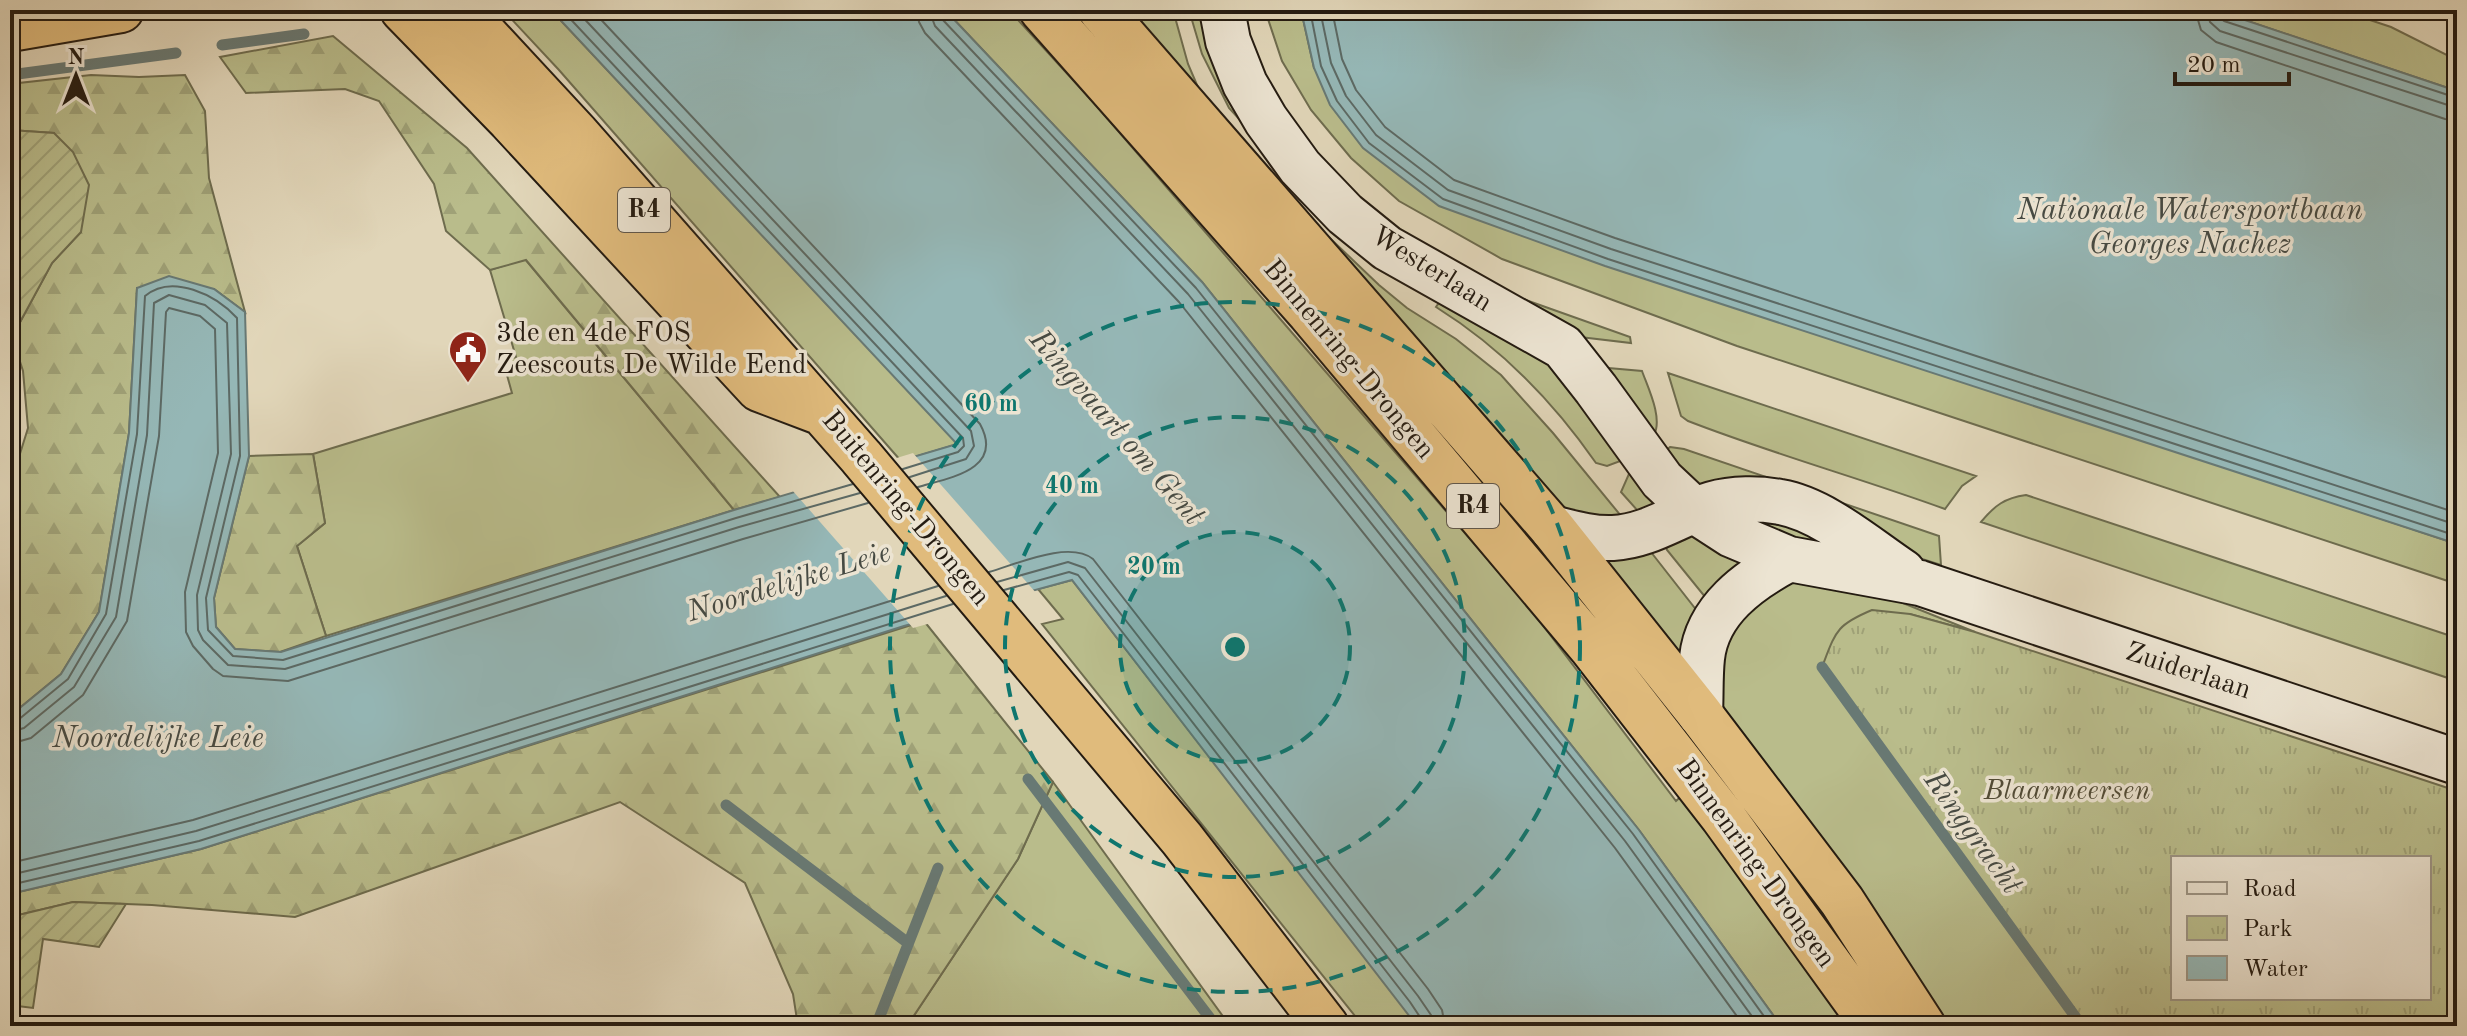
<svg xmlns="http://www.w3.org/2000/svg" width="2467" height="1036" font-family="'Old Standard TT',serif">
<defs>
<pattern id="forest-firs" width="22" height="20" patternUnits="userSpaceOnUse" patternTransform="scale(2)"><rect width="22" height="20" fill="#b9bc8b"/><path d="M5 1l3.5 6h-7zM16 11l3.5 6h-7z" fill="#9fa177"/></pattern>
<pattern id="park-tufts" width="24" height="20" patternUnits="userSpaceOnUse" patternTransform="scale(2)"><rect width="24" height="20" fill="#b9bc8b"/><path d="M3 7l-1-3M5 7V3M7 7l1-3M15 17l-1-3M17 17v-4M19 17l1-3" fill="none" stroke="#9fa177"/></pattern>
<pattern id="garden-furrows" width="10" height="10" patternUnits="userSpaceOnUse" patternTransform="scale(2)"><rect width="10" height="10" fill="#b9bc8b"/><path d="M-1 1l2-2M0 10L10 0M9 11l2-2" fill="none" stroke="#9fa177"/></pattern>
</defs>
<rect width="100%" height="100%" fill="#e1d6b9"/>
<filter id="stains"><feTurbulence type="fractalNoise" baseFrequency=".0025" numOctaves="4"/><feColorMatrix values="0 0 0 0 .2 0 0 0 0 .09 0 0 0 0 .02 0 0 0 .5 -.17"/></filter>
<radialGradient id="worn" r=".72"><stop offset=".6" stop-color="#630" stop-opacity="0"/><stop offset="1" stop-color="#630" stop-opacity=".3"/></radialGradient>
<path fill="#b9bc8b" stroke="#6e6c4e" stroke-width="2" d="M503,10h48l407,434 -57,17 -342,-391z
M945,10h64l85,93 438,508 144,190 64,-58 -18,-32 -5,-51 27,-56 49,-25 90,16 92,37 -65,-18 -87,53 259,359h-301l-142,-196 -437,-548z
M1121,10h52l15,54 12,28z
M1189,10h19l80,163 -59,-65 -27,-54z
M1265,10h36l13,58 990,425 153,51v40l-720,-238 -235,-87 -103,-58 -48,-43 -40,-48 -29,-49z
M2215,10h125l51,17 66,33v31z
M1313,222l66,63 28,23 49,31 45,36 52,58 73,89 -68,-13z
M525,259l209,251 -408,126 -29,-90 28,-23 -12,-69 199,-61 -9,-32 13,-4 -26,-87z
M1472,281l158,56 1,6 -51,-6z
M1443,297l109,60 71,103 -16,6 -11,-3c-43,-62 -96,-116 -160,-156z
M1597,367l45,4c6,17 21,47 12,64z
M1668,373l308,103 -14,10 -17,23c-85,-31 -172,-55 -257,-88l-7,-5z
M1670,447l14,2 255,87 2,29 -236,-75 -46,-34z
M1632,467l35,39 -21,14 -25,-28z
M2026,495l431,143v43l-476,-159c14,-17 24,-24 45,-27z
M1759,513l99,44 -57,-10 -72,-32z
M1694,526l64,35 -48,42 -43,-53 -3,-9z
M1647,547l54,69 -13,58 -95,-120z
M1072,580l332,427 13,19h-54l-321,-402 21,-5 -25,-30z
M1053,782l177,244h-323l111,-167z"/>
<path fill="url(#forest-firs)" stroke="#6e6c4e" stroke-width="2" d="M333,36l134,112 313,349 -46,13 -208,-250 -36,10 -44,-39 -12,-47 -55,-83 -34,-12 -99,4 -26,-36z
M91,75l48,2 46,-2 20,36 4,67 36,134 -31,-23 -77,-1 -8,145 -30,179 -38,62 -51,42v-230l18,-58 -5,-57 -11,-34 40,-74 29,-31 -27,-99 -44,-3v-46z
M313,454l12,69 -28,23 29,90 -46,16 -45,-3 -19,-22 -2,-29 35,-142z
M924,621l129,161 -35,77 -111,167h-109l-5,-32 -48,-111 -125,-81 -325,115 -143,-12 -79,-3 -63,15v-23l191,-45z"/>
<path fill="url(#park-tufts)" stroke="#6e6c4e" stroke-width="2" fill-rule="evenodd" d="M1872,610l38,4 65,18 482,159v235h-375l-260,-359c14,-36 14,-42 50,-57zM2173,858h256v140h-256z"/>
<path fill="url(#garden-furrows)" stroke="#6e6c4e" stroke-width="2" d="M10,130l44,3 19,19 16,33 -8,47 -29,31 -40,74z
M73,902l53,2 -27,43 -56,-8 -10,69 -23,-3v-88z"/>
<path fill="#95b7b6" stroke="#687974" stroke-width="2" d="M551,10h394l257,272 437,548 142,196h-364l-345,-446 -168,46 -703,223 -191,45v-178l51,-42 38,-62 30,-179 8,-145 32,-12 45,13 31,23 4,144 -35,142 2,29 19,22 46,3 453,-142 223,-66z
M1301,10h914l242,81v453l-852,-278 -166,-60 -76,-58 -33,-43 -16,-37z"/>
<path fill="#e1d6b9" d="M913,453l124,141 -124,34 -121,-138z"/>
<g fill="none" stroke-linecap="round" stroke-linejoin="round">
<path stroke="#5c6964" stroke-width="2" d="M562,10l401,428 1,8 -6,6 -55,17
M576,10l395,421 3,15 -8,13 -56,18
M592,10l388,414c25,46 -32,54 -62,63
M917,10l2,12 6,11 254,269 436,546 129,178
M929,10l6,16 253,268 437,547 134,185
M939,10l3,9 254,269 437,546 138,192
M1310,10l11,56 16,35 32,42 74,56 165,60 849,277
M1320,10l11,53 15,33 30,39 72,55 163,59 846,276
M1332,10l10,49 14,31 29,37 69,53 161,58 842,275
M2195,10l6,20 15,12 229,77 12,1
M2207,10l3,12 10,9 237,77
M2217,10l2,7 5,4 233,77
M989,572c28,-8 80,-32 104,-13l335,430 14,21 3,16
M997,582l71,-20 17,6 333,428 13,19 2,11
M1004,590l65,-18 9,3 332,427 12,18 1,6
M10,722l8,-2 50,-41 38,-65 31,-180 8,-138c27,-23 71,-1 92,22l3,138 -34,142 2,32 25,26 50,4 453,-142 117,-34
M10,732l14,-4 50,-41 42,-70 31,-182 7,-132 15,-8 36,10 22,18 4,131 -34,141 1,35 5,10 25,25 57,4 454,-142 121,-34
M10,744l21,-6 52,-43 44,-74 32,-185 7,-124 3,-4 31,8 15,13 3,124 -33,139 1,40 7,14 20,23 10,7 65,5 455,-142 125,-36
M10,863l183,-43 745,-234
M10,875l186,-44 750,-235
M10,885l189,-44 754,-237"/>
<path stroke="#687974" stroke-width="11" d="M222,45l82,-11
M10,75l166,-22
M1822,667l260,359
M1028,779l188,247
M726,805l182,138
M876,1026l62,-158"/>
<defs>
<path id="secondary" d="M1222,10l6,31 17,43 21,36 34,47 45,47 42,34 176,99 33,42 66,91 33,31 37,24 57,24 131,24 537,179
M1552,528c20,5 41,11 61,10 37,-2 65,-24 99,-34 21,-6 47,-6 68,-2 42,7 87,46 123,70
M1700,714c1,-19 0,-38 2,-56 5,-48 47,-78 87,-99"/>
<path id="highway" d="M403,10l107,110 249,269 58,22
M462,10l115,124 284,323 321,382 144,187
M1042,10l268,303 281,334 132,170 151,209
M1101,10l451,518 148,186 142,187 81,125
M10,29l111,-19"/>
</defs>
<use href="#secondary" stroke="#241b11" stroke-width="48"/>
<use href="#highway" stroke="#241b11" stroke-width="48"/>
<use href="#secondary" stroke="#ece4d2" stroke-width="44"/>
<use href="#highway" stroke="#e0bb7c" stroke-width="44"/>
</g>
<circle cx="1235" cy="647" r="115" fill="#0f766e" fill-opacity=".12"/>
<g fill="none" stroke="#0f766e" stroke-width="4" stroke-dasharray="14 10">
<circle cx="1235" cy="647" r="115"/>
<circle cx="1235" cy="647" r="230"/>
<circle cx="1235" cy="647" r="345"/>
</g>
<defs>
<symbol id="civic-pin" viewBox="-11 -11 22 30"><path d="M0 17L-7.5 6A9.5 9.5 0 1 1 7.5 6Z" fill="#8f2418" stroke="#ece4d2"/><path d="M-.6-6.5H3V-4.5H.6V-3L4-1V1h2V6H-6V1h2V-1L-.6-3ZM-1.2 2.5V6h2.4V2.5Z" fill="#fff"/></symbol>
</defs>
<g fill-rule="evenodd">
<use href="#civic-pin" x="446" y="328" width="44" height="60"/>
</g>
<g text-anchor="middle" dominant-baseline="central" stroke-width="7" stroke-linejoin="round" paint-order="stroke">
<g fill="#ece4d2" stroke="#60574b" stroke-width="2">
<rect x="618" y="188" width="52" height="44" rx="6"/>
<rect x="1447" y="484" width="52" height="44" rx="6"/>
</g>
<g font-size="26" font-weight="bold" fill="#241b11">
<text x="644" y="210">R4</text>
<text x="1473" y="506">R4</text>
</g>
<g font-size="28" fill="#241b11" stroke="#ece4d2">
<text transform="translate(1431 270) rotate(32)">Westerlaan</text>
<text transform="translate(1348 360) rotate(50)">Binnenring-Drongen</text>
<text transform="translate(905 509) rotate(50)">Buitenring-Drongen</text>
<text transform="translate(2188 672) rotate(18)">Zuiderlaan</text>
<text transform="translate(1755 864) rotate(54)">Binnenring-Drongen</text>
</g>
<g font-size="28" fill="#241b11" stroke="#ece4d2" text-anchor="start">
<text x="496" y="334">3de en 4de FOS<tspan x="496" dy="32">Zeescouts De Wilde Eend</tspan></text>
</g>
<g font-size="28" font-style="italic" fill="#514b36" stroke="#ece4d2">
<text x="2067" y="792">Blaarmeersen</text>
</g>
<g font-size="30" font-style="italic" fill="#464a43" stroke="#ece4d2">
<text x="2190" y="211">Nationale Watersportbaan<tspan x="2190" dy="34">Georges Nachez</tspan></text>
<text transform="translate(1116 428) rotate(49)">Ringvaart om Gent</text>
<text transform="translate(789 583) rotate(-17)">Noordelijke Leie</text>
<text x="158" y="739">Noordelijke Leie</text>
<text transform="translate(1972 833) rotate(54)">Ringgracht</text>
</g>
</g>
<circle cx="1235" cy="647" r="12" fill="#0f766e" stroke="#ece4d2" stroke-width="4"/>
<g font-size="24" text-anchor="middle" font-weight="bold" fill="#0f766e" stroke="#ece4d2" stroke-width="7" stroke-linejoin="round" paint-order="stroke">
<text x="991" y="411">60 m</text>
<text x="1072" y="493">40 m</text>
<text x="1154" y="574">20 m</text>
</g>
<rect width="2467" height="1036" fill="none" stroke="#e1d6b9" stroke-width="40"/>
<rect x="12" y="12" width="2443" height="1012" fill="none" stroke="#241b11" stroke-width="4"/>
<rect x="20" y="20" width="2427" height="996" fill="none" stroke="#241b11" stroke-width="2"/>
<rect x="2171" y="856" width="260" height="144" fill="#ece4d2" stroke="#9c9485" stroke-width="2"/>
<rect x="2187" y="882" width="40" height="12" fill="#ece4d2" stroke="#9c9485" stroke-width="2"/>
<text x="2243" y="896" font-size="24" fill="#241b11">Road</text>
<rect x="2187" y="916" width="40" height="24" fill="url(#park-tufts)" stroke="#9c9485" stroke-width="2"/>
<text x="2243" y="936" font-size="24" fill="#241b11">Park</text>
<rect x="2187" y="956" width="40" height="24" fill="#95b7b6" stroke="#9c9485" stroke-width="2"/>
<text x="2243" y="976" font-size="24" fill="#241b11">Water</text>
<g transform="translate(76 76)" stroke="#ece4d2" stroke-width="6" paint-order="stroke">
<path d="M0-6L14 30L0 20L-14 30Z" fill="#241b11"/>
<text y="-12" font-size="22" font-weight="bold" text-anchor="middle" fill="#241b11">N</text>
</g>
<path d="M2175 72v12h114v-12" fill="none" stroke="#241b11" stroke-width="4"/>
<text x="2187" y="72" font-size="24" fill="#241b11" stroke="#ece4d2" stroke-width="6" paint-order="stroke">20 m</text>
<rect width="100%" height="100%" filter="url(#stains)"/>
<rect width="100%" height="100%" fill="url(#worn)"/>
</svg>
